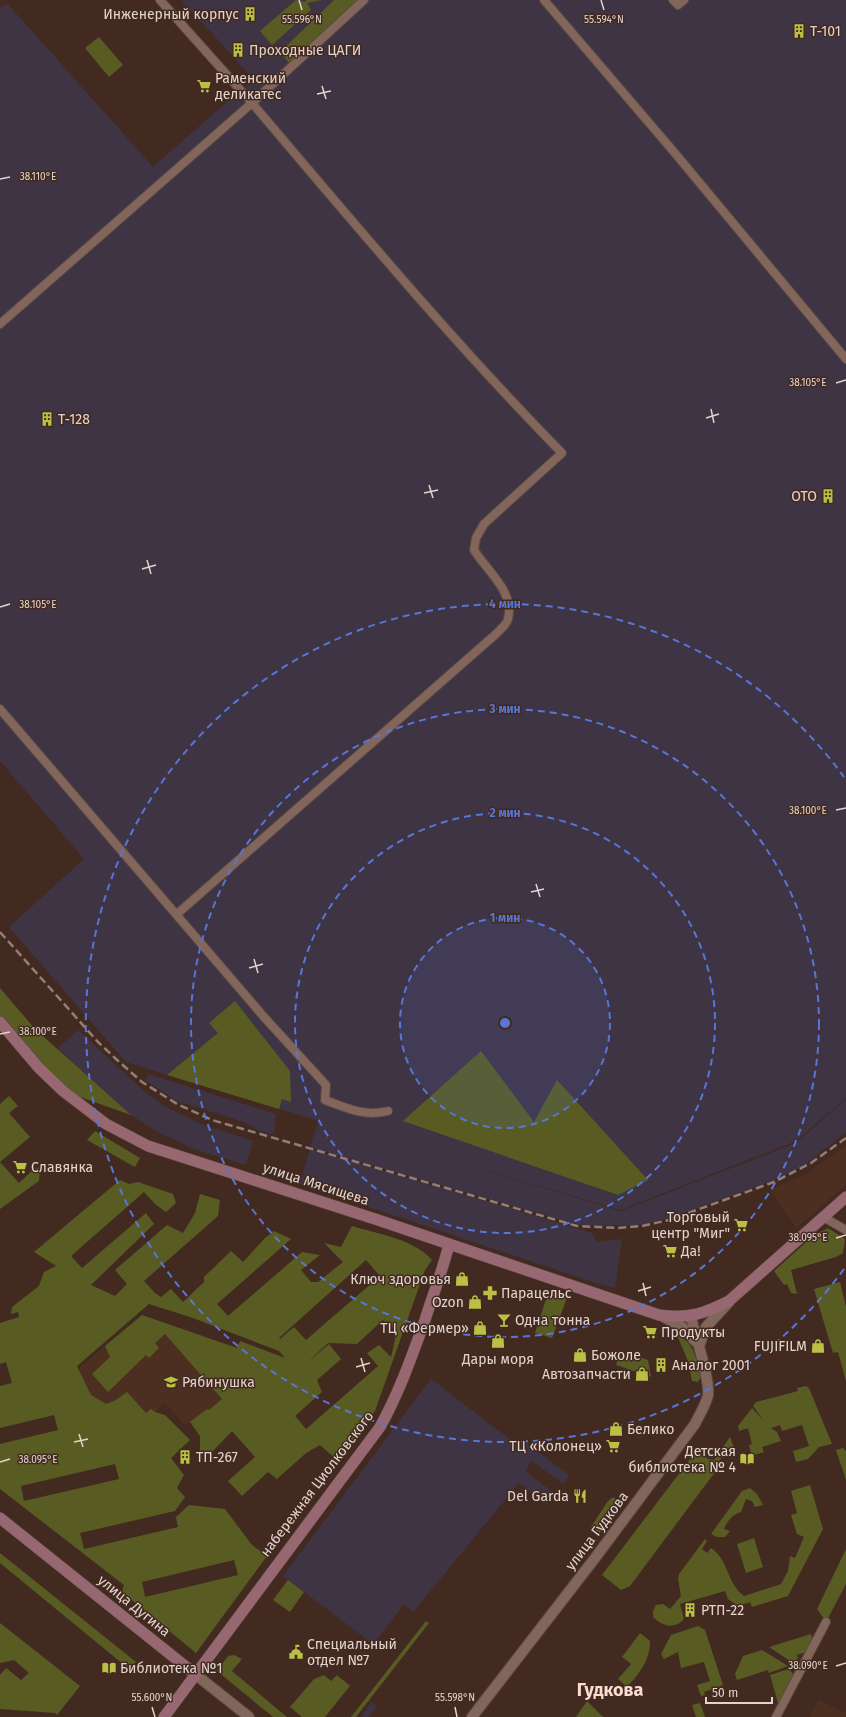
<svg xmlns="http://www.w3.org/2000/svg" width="846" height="1717" font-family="'Fira Sans',sans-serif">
<rect width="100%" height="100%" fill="#422a21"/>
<path fill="#4d2f22" d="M846,1146v39l-50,43 -26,-39 35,-14z
M142,1315l106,37 15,46 -63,38 -9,-14 -5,4 -21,-23 -34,31 -25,-30 -15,-9 -6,-10 -6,-17z
M818,1700l28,13v4h-36z"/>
<path fill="#3e3444" d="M184,0h662v1098l-50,43 -175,69 -214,-63 214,64 175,-68 50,-44v33l-41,33 -31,15 -105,38 -27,7 -48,1 -18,-2 -266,-77 8,-26 11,3 -203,-62 -117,-135 75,-68 -84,-98v-753l7,-5 146,164 100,-88 -42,-47 -18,-18 -11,-12z
M78,1030l68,63 22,15 36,17 49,16 -7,24 -52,-16 -36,-17 -27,-17 -42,-36 -31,-31z
M148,1074l128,40 -2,7 2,1 -3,12 -17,-4 -9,-7 -70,-22 -32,-21z
M310,1149l282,84 4,9 26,-3 -7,49 -16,-4 -299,-100z
M431,1379l88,67 4,-6 46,35 -6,9 -31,-23 -7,10 29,22 -7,11 -28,-21 -106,129 -9,-8 -31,40 -90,-68z
M371,1702l6,4 -8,11h-8z"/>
<path fill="#585c23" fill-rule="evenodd" d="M296,0l10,2v-2h16l-15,3 4,7 -39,35 -12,-14z
M334,0h30l-72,67 -12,-15z
M99,37l24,28 -14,12 -24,-29z
M0,988l35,41 96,86 -68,-24 -63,-69z
M235,1001l55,70 1,31 -9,-3 -3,10 -112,-34 51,-42 -9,-10z
M481,1051l53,71 23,-42 91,100 -30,15 -215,-74z
M9,1096l9,10 -9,7 21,24 -30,25 19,21 15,-14 6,-2 -1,14 -39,28v-105z
M95,1131l45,27 -5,9 -48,-27z
M120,1180l9,4 9,-2 35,12 3,9 -10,9 -11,-8 -11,-12 -73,64 11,12 64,-55 8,11 -63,61 24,11 12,-12 -12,-14 52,-45 16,8 12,-20 5,-19 20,6 -2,16 -74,65 11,12 6,4 10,-8 12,13 21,-20v-5l27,-26 12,11 22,-24 9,-7 17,8 -74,65 11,12 74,-64 18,3 -19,15 10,12h7l25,-20 -19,-19 17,4 11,-21c26,8 62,13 80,34l-7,10 -50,141 -37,50 -18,-16 -14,8 -29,26 -9,-7 -26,24 -14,-15 27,-24 -23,-26 -20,21 -12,-1v-15l-10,-14 17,-13 2,1 13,-11 -57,-65 -10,9 4,5 -10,10 -3,-3 -38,37 -16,-18 18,-17 -5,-11 37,-31 95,33 3,-7 45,17 -6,-7 -86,-33 -44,-14 -72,62 14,29 15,9 10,-4 11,-8 19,21 5,-4 4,3 10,3 25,25 -19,18 13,17 -7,13 8,9 -10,14 -95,22 4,16 94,-22 -2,-10 13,-12 36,4 27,36 15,11 -71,97 -74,-61 2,-7 -124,-96v-45l58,-14 -4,-15 -54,13v-42l12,-3 -6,-21 -6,2v-41l19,-6 -1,-5 -7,2 1,-7 27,-21 5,-14 12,-6 -22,-14zM366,1260l14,16 -74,64 -12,-13 -14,12 -1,-1zM383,1320l14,11 -6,26 -12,-12 -12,8 11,13 -72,63 -11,-13 27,-24 -5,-12 24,-21 -12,-15 -23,20 22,-21 29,1zM115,1464l4,15 -95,22 -3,-15zM234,1560l4,15 -93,22 -3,-15z
M828,1228l17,11 -2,14 -7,4 -45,13 6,24 -6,-1 -4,-9 -3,1 -10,-14 40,-36z
M840,1282l6,25v74l-8,-29 -5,1 -19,-64z
M548,1293l19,5 -15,40 -17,-5z
M677,1335c18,7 19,25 24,42l-3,5 -6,-1 -4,-20z
M633,1355l15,5 3,17 -35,-12 3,-8 11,3z
M806,1386l3,2 23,56 -13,3 -11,12 -12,3 -3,-11 16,-5 -7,-21 -20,6 -2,-6 -9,3 6,4 4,9 -19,6 2,5 -12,4 -3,-11 3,-1 -4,-16 -9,3 -1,-5 14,-18 12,13 -11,-15 3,-4 42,-11 -1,-3z
M730,1437l5,13 -10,3 -6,8 2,3 -91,122 -9,4 -19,-15 95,-125 11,9 6,1z
M843,1448l3,3v29l-10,-30z
M810,1485l13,44 -35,67 -36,11 -2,-5 -12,4 -10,-7 -3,-8 -45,13 4,15c-10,11 -22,7 -31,-2v-6l3,-6 7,-1 7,5 11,-13 -3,-17 1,-5 26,-35 2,2 -5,8 5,4 4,-5c19,13 14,33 33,48l37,-12 7,-13 2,-15 5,2 9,-21 -7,-3 -6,-19 6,-2 -6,-22z
M750,1488l7,6 6,11 -8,2 -3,-6 -6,-2 -5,13c-9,3 -13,8 -17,17l6,2 -5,6h-8l-6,-3 31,-43z
M613,1497l9,7 -24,31 -7,-8 17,-26z
M754,1538l9,29 -17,6 -9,-29z
M846,1549v35l-20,38 -9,-13z
M0,1553l136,109 -7,7 -129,-106z
M288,1580l16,12 -14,20 -17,-12z
M426,1621l3,2 -73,94h-5z
M0,1623l80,63 -23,29 -2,-2 -55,-4v-34l6,-7 15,12 8,-7 -15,-13 -14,3z
M698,1626l7,4 18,55 -19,7 1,3 -4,1 -4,-11 13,-4 -6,-19 -23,6 -3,-16 -14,7 -3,-5 10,-19z
M640,1633l10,8c0,19 -10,32 -23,46l-9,-8 13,-15 -9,-7z
M811,1634l2,8 -7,10 -9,3 1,4 -5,4 -24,-16z
M762,1650l26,16 -19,7 -1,-3 -31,10 -2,-6 8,-18z
M234,1655l8,4 -10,12 55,46h-14l-56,-46 11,-15z
M789,1669l8,10 -19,24 -8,-28z
M324,1675l7,6 6,-6 13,11 -25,31h-23l-12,-10 24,-28z
M587,1701l15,15 2,1h-28z
M700,1703l5,14h-9l-4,-12z"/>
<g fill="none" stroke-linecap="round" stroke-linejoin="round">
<defs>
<path id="minor" d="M544,0l130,152 172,207
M673,0l5,5 6,-5
M0,324l252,-221 -92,-103
M0,709l264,308 62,68 -1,15c21,8 40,17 63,11
M177,914l319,-280c4,-4 11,-10 12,-15 7,-27 -21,-48 -34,-69l2,-12 8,-14 78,-71c-109,-111 -209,-231 -310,-350l112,-103
M823,1217l23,13
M776,1717l50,-95"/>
<path id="tertiary" d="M662,1316l20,11 13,14
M699,1346l7,-19 23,-25
M195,1674l54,43
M472,1717l123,-159 100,-134c4,-9 11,-19 13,-29 2,-17 -13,-60 -17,-78"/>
<path id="secondary" d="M0,1022l39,46 24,23 43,33 42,22 227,73 284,96c30,4 44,-1 70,-14l117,-104
M0,1518l195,156
M164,1717l216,-290c19,-34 32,-71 45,-107 8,-26 18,-50 24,-76"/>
</defs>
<use href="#minor" stroke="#5c4841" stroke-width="10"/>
<use href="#tertiary" stroke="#5c4841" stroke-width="12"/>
<use href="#secondary" stroke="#5c4841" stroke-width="12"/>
<use href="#minor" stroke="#82665b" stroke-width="8"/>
<use href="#tertiary" stroke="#82665b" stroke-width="10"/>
<use href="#secondary" stroke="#976772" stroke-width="11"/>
<path stroke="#927e76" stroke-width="2.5" stroke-dasharray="8 4" stroke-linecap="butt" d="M0,932l98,110 18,17 26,23 35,22 35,16 365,106 41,2 24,-2 27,-6 105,-38 37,-19 35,-25"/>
</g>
<path fill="none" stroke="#e3d3cd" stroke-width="1.5" d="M299,0l3,10M601,0l3,10M322,86l4,13M317,94l14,-3M0,179l10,-2M836,383l10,-3M711,409l3,14M706,418l13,-4M429,485l4,13M424,493l14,-3M147,560l4,14M142,569l14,-4M0,607l10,-3M836,810l10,-2M536,884l4,13M531,892l13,-3M254,959l4,14M249,968l14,-4M0,1034l10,-2M836,1238l10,-3M643,1283l3,13M638,1291l13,-4M361,1358l4,14M356,1367l14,-4M79,1434l4,13M74,1442l14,-3M0,1462l10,-3M836,1666l10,-3M152,1707l3,10M455,1707l2,10"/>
<circle cx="505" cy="1023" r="105" fill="#5876d5" fill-opacity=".12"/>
<g fill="none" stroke="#5876d5" stroke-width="2" stroke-dasharray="7 5">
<circle cx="505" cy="1023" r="105"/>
<circle cx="505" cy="1023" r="210"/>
<circle cx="505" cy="1023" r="314"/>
<path d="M844 1269A419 419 0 1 1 844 777"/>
</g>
<defs>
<symbol id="building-bare" viewBox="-9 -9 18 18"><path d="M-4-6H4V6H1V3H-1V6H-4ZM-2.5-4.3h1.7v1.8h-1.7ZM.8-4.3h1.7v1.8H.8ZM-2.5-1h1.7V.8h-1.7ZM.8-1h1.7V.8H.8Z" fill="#bbc045" stroke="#422a21" stroke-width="2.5" paint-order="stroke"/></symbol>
<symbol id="supermarket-bare" viewBox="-9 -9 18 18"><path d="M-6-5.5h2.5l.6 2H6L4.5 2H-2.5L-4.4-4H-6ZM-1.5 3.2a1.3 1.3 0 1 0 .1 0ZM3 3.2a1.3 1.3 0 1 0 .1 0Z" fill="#bbc045" stroke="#422a21" stroke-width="2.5" paint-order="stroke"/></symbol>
<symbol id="shop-bare" viewBox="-9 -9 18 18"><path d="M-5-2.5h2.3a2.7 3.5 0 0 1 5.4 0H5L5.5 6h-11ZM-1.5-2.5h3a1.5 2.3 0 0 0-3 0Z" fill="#bbc045" stroke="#422a21" stroke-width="2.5" paint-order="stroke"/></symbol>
<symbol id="pharmacy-bare" viewBox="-9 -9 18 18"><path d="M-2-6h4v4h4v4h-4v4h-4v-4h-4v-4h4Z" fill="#bbc045" stroke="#422a21" stroke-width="2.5" paint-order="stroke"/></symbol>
<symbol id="bar-bare" viewBox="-9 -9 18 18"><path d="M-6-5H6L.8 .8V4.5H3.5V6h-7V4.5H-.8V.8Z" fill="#bbc045" stroke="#422a21" stroke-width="2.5" paint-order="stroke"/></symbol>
<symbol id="school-bare" viewBox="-9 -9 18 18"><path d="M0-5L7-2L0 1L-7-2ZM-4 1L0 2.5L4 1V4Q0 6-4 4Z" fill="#bbc045" stroke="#422a21" stroke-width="2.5" paint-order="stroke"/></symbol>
<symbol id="library-bare" viewBox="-9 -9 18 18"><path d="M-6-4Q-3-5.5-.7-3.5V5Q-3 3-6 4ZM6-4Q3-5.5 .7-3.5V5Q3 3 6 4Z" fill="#bbc045" stroke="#422a21" stroke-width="2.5" paint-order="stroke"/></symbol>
<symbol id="restaurant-bare" viewBox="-9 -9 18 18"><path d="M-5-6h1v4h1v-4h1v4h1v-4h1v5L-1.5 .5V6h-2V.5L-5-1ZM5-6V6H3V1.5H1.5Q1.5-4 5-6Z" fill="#bbc045" stroke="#422a21" stroke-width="2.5" paint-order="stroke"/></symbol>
<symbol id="civic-bare" viewBox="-9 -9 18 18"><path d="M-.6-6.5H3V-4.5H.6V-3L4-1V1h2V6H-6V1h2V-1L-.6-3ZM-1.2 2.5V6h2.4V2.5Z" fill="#bbc045" stroke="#422a21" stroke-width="2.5" paint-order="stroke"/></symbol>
</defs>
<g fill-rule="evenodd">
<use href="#building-bare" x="240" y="4" width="20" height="20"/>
<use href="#building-bare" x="789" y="21" width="20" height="20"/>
<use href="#building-bare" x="228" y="40" width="20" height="20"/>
<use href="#supermarket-bare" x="194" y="76" width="20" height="20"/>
<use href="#building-bare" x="37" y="409" width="20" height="20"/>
<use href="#building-bare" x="818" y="486" width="20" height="20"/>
<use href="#supermarket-bare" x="10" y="1157" width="20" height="20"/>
<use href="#supermarket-bare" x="731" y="1215" width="20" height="20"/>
<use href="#supermarket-bare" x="660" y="1241" width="20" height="20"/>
<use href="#shop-bare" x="452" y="1269" width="20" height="20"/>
<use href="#pharmacy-bare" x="480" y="1283" width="20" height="20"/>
<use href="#shop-bare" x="465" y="1292" width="20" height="20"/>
<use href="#bar-bare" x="494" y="1310" width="20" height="20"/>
<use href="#shop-bare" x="470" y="1318" width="20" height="20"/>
<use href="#supermarket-bare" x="640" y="1322" width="20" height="20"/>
<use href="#shop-bare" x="488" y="1331" width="20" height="20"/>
<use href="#shop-bare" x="808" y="1336" width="20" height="20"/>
<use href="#shop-bare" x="570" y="1345" width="20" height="20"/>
<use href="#building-bare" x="651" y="1355" width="20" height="20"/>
<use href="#shop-bare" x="632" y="1364" width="20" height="20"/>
<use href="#school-bare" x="161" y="1372" width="20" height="20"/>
<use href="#shop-bare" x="606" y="1419" width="20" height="20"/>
<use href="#supermarket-bare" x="603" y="1436" width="20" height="20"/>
<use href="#building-bare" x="175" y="1447" width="20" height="20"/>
<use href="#library-bare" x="737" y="1449" width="20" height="20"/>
<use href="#restaurant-bare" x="570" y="1486" width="20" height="20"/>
<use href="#building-bare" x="680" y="1600" width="20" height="20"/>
<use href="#civic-bare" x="286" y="1642" width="20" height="20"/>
<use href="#library-bare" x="99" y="1658" width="20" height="20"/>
</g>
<g text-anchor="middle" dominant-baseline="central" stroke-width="3" stroke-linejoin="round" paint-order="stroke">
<g font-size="14" fill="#e3d3cd" stroke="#422a21" text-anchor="start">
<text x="239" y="14" text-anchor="end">Инженерный корпус</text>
<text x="810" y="31">Т-101</text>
<text x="249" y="50">Проходные ЦАГИ</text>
<text x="215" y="78">Раменский<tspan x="215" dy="16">деликатес</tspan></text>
<text x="58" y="419">Т-128</text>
<text x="817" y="496" text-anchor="end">ОТО</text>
<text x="31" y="1167">Славянка</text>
<text x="730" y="1217" text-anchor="end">Торговый<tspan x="730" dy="16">центр "Миг"</tspan></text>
<text x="681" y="1251">Да!</text>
<text x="451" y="1279" text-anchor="end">Ключ здоровья</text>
<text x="501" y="1293">Парацельс</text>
<text x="464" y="1302" text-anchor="end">Ozon</text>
<text x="515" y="1320">Одна тонна</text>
<text x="469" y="1328" text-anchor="end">ТЦ «Фермер»</text>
<text x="661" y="1332">Продукты</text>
<text x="807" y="1346" text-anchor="end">FUJIFILM</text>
<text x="591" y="1355">Божоле</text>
<text x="498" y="1359" text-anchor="middle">Дары моря</text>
<text x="672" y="1365">Аналог 2001</text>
<text x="631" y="1374" text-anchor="end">Автозапчасти</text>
<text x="182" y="1382">Рябинушка</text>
<text x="627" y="1429">Белико</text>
<text x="602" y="1446" text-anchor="end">ТЦ «Колонец»</text>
<text x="736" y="1451" text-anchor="end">Детская<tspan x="736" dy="16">библиотека № 4</tspan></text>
<text x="196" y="1457">ТП-267</text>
<text x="569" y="1496" text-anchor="end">Del Garda</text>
<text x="701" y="1610">РТП-22</text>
<text x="307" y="1644">Специальный<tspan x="307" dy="16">отдел №7</tspan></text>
<text x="120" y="1668">Библиотека №1</text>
</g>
<g font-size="14" fill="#e3d3cd" stroke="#422a21">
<text transform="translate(316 1184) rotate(18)">улица Мясищева</text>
<text transform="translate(317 1484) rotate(-53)">набережная Циолковского</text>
<text transform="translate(597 1531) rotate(-53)">улица Гудкова</text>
<text transform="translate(134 1606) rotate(39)">улица Дугина</text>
</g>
<g font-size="18" font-weight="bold" fill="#fcdcd0" stroke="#422a21">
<text x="610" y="1690">Гудкова</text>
</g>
</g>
<g font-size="10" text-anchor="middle" fill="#e3d3cd" stroke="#422a21" stroke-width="3" stroke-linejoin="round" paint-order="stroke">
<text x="302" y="23">55.596°N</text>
<text x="604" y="23">55.594°N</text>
<text x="38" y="180">38.110°E</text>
<text x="808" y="386">38.105°E</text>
<text x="38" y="608">38.105°E</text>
<text x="808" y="814">38.100°E</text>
<text x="38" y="1035">38.100°E</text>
<text x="808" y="1241">38.095°E</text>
<text x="38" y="1463">38.095°E</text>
<text x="808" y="1669">38.090°E</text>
<text x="152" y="1701">55.600°N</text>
<text x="455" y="1701">55.598°N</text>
</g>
<circle cx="505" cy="1023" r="6" fill="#5876d5" stroke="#422a21" stroke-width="2"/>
<g font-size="12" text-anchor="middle" font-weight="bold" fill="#5876d5" stroke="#422a21" stroke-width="3" stroke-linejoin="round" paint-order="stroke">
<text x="505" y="608">4 мин</text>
<text x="505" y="713">3 мин</text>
<text x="505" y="817">2 мин</text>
<text x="505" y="922">1 мин</text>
</g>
<path d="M706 1697v6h66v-6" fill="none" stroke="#e3d3cd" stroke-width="2"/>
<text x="712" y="1697" font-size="12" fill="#e3d3cd" stroke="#422a21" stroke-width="3" paint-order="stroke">50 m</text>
</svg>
